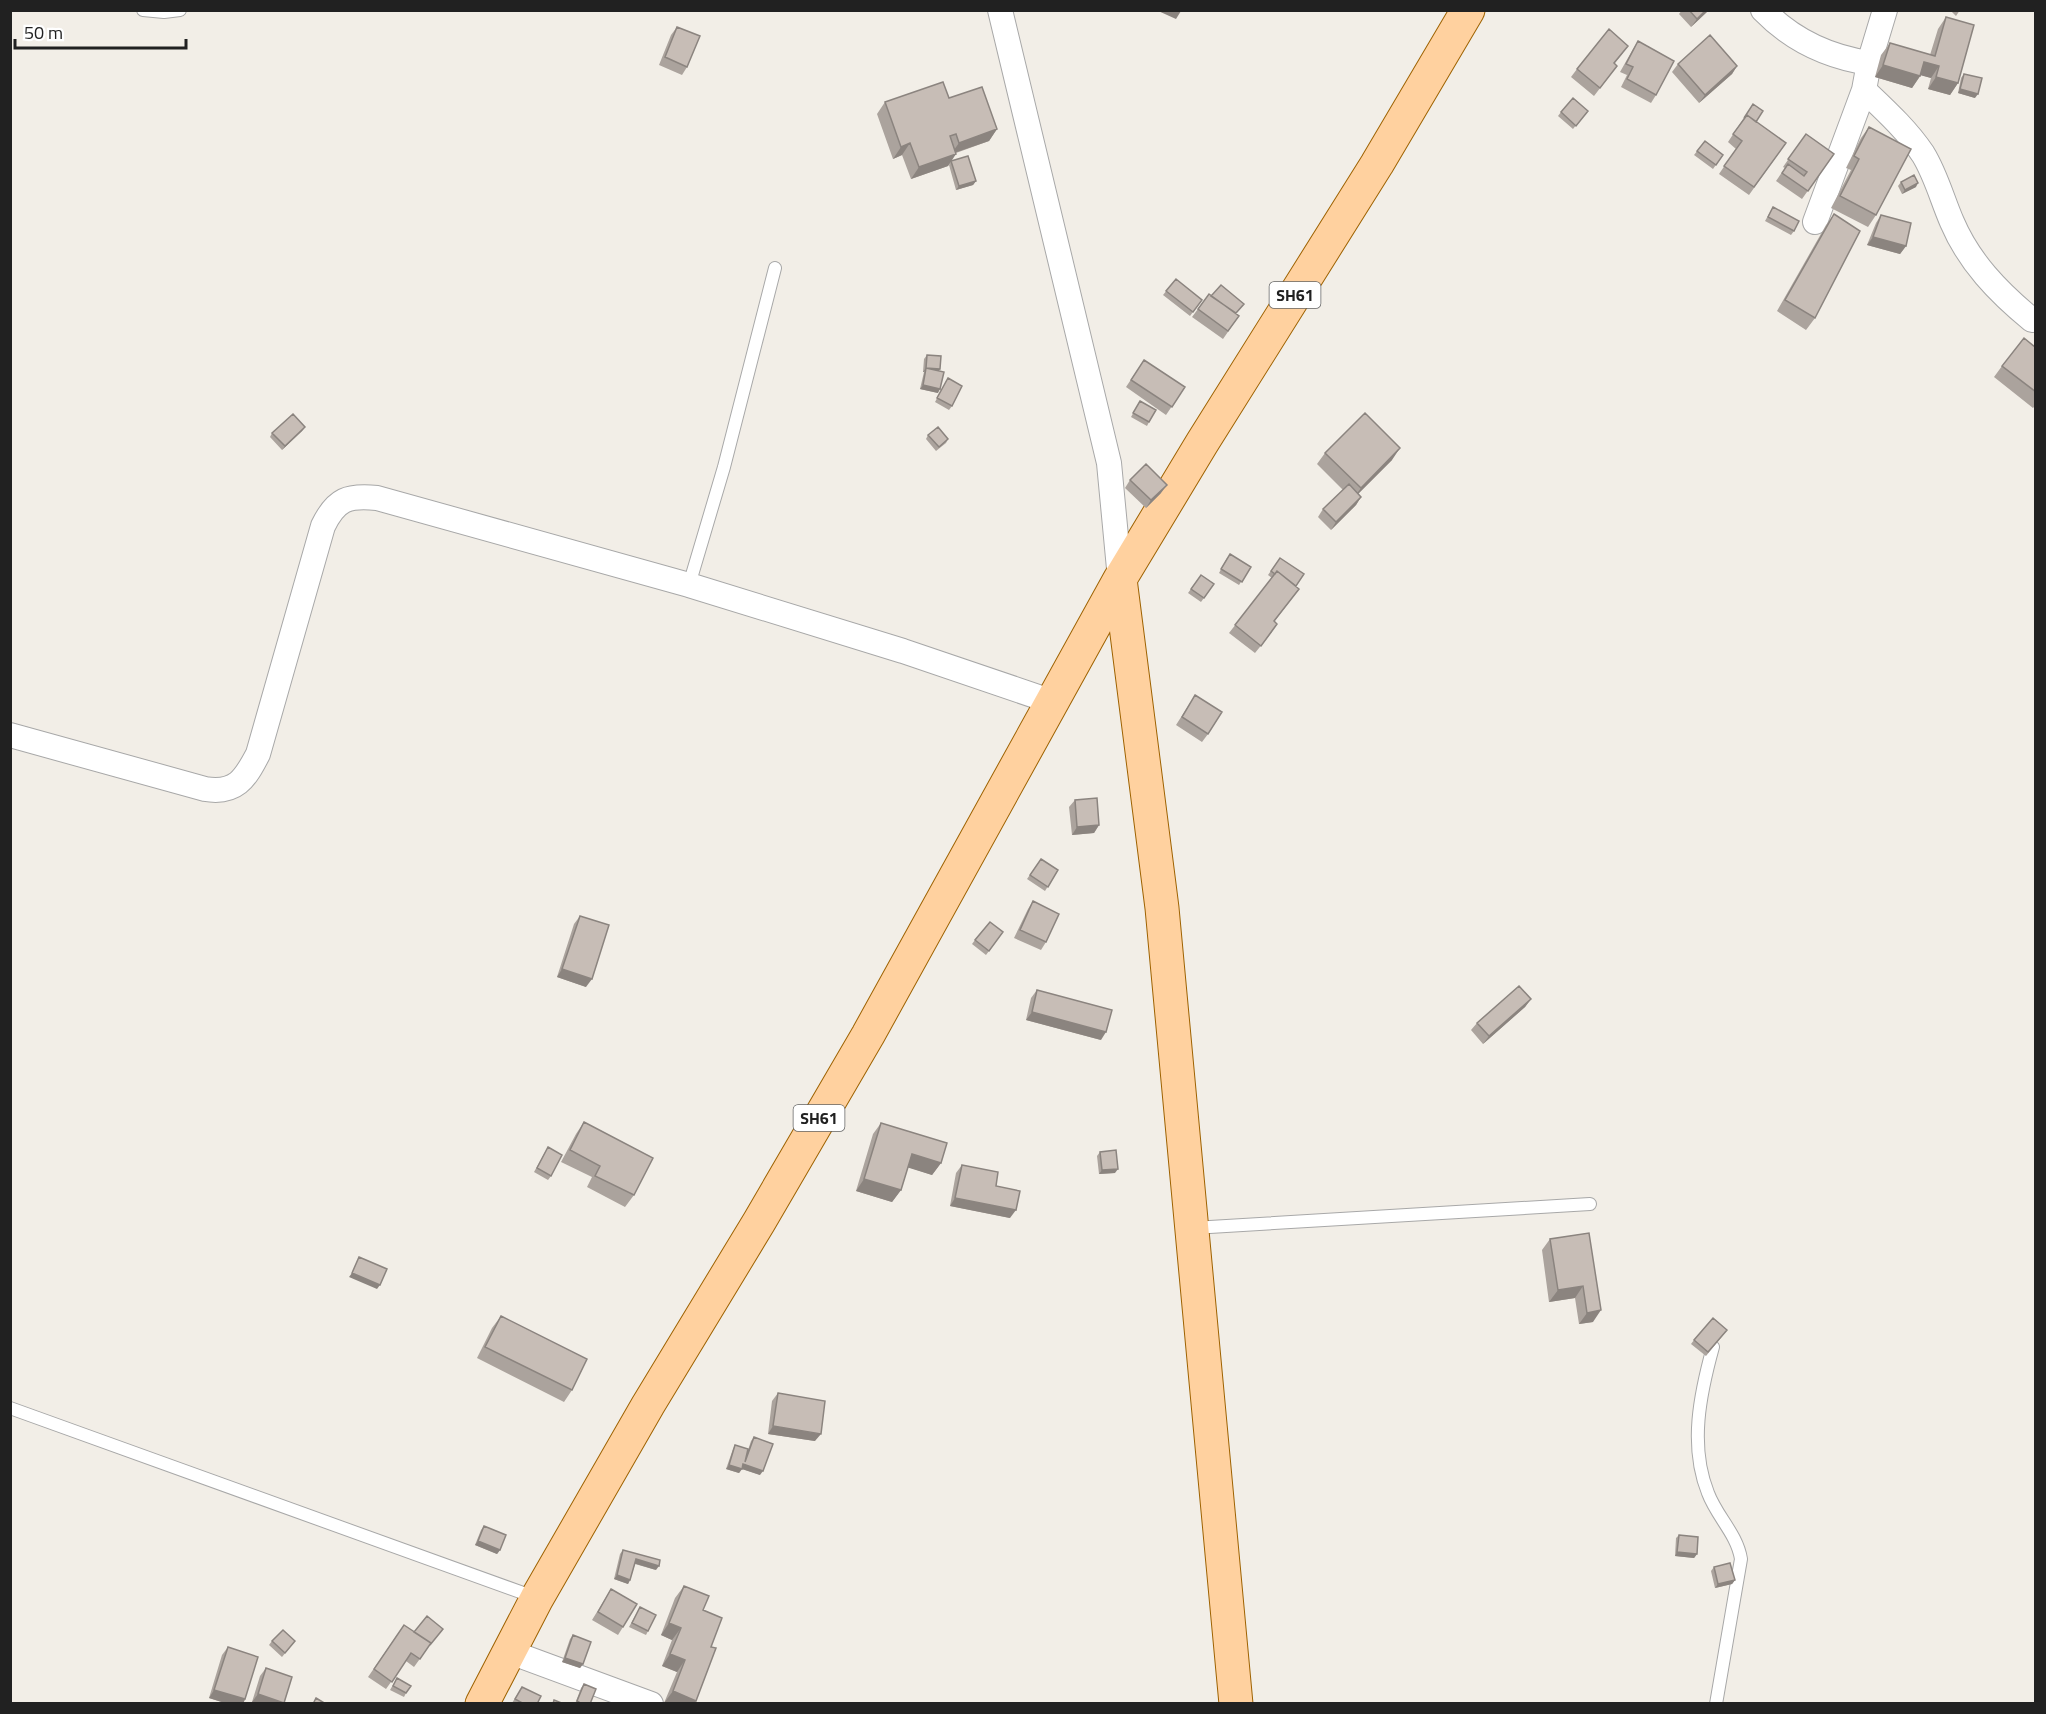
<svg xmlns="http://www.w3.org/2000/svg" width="2046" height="1714" font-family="'Titillium Web',sans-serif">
<rect width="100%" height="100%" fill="#f2eee7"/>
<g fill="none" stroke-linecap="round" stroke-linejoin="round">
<defs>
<path id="service" d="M143,10l21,2 16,-2
M689,585l35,-118 51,-199
M1193,1228l397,-24
M1713,1347c-13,47 -24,99 -5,146 9,24 29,41 33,66l-25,145
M10,1408l527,190"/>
<path id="minor" d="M1000,10l109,453 11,116
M1763,10c29,30 66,47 106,53
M1864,90c21,20 43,40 59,64 13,21 19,45 29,68 17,40 46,70 80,98
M1815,222l49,-132 5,-27 16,-53
M10,735l195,54c31,5 40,-10 53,-35l65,-228c13,-27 25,-31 54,-28l312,87 214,66 150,51
M510,1652l141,52"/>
<path id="primary" d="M1120,579l42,329 74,796
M482,1704l55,-106 111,-193 111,-183 109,-187 252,-456 82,-136 175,-279 91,-154"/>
</defs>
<use href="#service" stroke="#a8a8a8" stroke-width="14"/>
<use href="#minor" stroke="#a8a8a8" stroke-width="26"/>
<use href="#primary" stroke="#9e6200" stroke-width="35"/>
<use href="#service" stroke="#fff" stroke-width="12"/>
<use href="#minor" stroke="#fff" stroke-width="24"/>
<use href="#primary" stroke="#ffd19f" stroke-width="33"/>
</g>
<path fill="#aba39d" d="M1682,10h27l-18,17 -12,-13z
M1950,10h10l-4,6z
M1946,17l12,66 -8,12 -22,-6 3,-11 -10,-3 -9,13 -37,-11 6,-22 9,-12 40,12 8,-26z
M677,27l10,40 -5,8 -23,-10 12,-30z
M1638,41l18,54 -5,8 -30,-16 6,-12 -7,-3 13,-23z
M1623,53l-9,11 3,2 -23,30 -23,-19 6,-8z
M1678,64l59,2 -5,8 -33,29 -27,-31z
M1964,74l11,24 -17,-5 3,-15z
M949,98l48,31 -8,12 -33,12 -8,13 -37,13 -9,-24 -9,4 -16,-45 8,-12z
M1753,104l3,18 30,21 -37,52 -30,-21 17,-25 -8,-7z
M1561,112l24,2 -12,15 -15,-13z
M1869,127l7,88 -8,12 -37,-19 20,-38 -5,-2 15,-30z
M1806,134l28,20 -32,45 -26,-18 9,-13 -2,-1z
M1705,141l18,14 -10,14 -19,-14z
M951,161l25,20 -3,4 -17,5 -7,-25z
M1901,182l15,5 -14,7 -4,-8z
M1773,207l21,24 -3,4 -26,-14z
M1834,214l-19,104 -9,12 -29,-19 49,-86z
M1881,215l25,31 -6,8 -33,-9 9,-22z
M1176,279l26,21 -12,16 -27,-21z
M1209,294l30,22 -16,23 -31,-22z
M2036,346v59l-3,3 -39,-31 8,-11z
M927,355l13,14 -2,2v22l-18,-4 4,-17h-1l1,-13z
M1144,360l41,27 -19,28 -40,-28z
M948,378l4,28 -3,4 -14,-8z
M1140,401l9,21 -2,4 -16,-9z
M305,427l-3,4 -20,19 -12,-13 2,-4z
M928,435l20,4 -2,4 -10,8 -10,-12z
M1325,453l67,7 -34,34 3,3 -5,8 -25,25 -13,-13 5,-8 20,-19 -26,-26z
M1130,480l31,13 -15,15 -21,-20z
M1227,558l24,9 -12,18 -20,-12z
M1280,558l16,28 3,3 -25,33 -2,10 -17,21 -26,-20 43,-55 -4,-3z
M1201,575l13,9 -13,18 -13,-9z
M1190,703l18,31 -6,8 -26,-17z
M1075,800l24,25 -5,8 -22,2 -3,-28z
M1041,859l17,11 -13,21 -18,-12z
M1033,901l13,41 -5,8 -27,-12 14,-29z
M580,916l6,71 -29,-10 17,-53z
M1003,932l-17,23 -14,-11 3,-4z
M1037,990l64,50 -75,-20 5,-22z
M1531,999l-6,8 -42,37 -12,-14 6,-7z
M584,1122l50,73 -9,12 -38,-20 5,-10 -31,-15 15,-28z
M881,1123l60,40 -9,12 -24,-8 -7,23 -9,12 -36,-11 17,-57z
M548,1147l3,29 -3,4 -14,-8z
M1100,1152l15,21 -16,1 -2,-18z
M962,1165l34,21 14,32 -60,-12 6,-33z
M1589,1233l4,89 -14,2 -4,-26 -26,4 -7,-52 8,-11z
M501,1316l71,74 -8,12 -87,-44 15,-30z
M1724,1334l-18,22 -15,-12 3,-4z
M778,1393l37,48 -47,-7 4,-33z
M754,1437l6,38 -18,-6 -3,4 -13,-4 7,-20 2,-4 13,5 3,-9z
M484,1526l16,24 -3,4 -22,-9 6,-15z
M1679,1535l18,19 -3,4 -19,-2 1,-18z
M623,1550l33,20 -21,-6 -5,16 -2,4 -14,-5 6,-25z
M1714,1567l21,13 -3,4 -17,4 -4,-17z
M684,1586l19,24 8,37 -15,54 -2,3h-29l-1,-1 13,-31 -15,-6 10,-26 -11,-5 14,-37z
M611,1589l12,38 -5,8 -26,-15z
M640,1607l8,24 -2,4 -17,-8z
M404,1625l23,24 -13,18 -8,-6 -20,28 -18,-12z
M573,1635l10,29 -3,4 -18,-6 8,-23z
M272,1641h23l-13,16 -13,-12z
M228,1647l17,52 -2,5h-15l-19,-6 13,-43z
M266,1668l18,35v1h-27l-5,-2 8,-26z
M397,1678l9,15 -2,4 -14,-7z
M584,1684l6,20h-15l6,-16z
M522,1687l15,17 -25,-1z"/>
<path fill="#8b847f" d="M1156,10h24l1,1 -5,8z
M1706,10h3l-18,17 6,-8z
M1924,62l15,4 -8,12 -15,-4z
M1883,65l37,11 -8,12 -37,-11z
M1737,66l-5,8 -33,29 6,-8z
M1936,77l22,6 -8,12 -22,-6z
M1960,89l18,5 -3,4 -17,-5z
M997,129l-8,12 -38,13 8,-11z
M910,143l-8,12 -9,4 8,-12z
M956,154l-8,12 -37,13 8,-12z
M976,181l-3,4 -17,5 3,-4z
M1918,183l-2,4 -14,7 3,-4z
M1873,237l33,9 -6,8 -33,-9z
M926,368l14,1 -3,4 -11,-5 -2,4h-1z
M923,385l17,4 -2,4 -18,-4z
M305,427l-3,4 -20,19 3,-4z
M1400,448l-8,12 -40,40 9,-12z
M1167,485l-6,8 -15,15 5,-8z
M1361,497l-5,8 -25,25 5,-8z
M1099,825l-5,8 -22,2 5,-8z
M562,969l30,10 -6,8 -29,-10z
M1531,999l-6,8 -42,37 6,-8z
M1032,1012l74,20 -5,8 -75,-20z
M912,1154l29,9 -9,12 -29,-9z
M1118,1169l-3,4 -16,1 3,-4z
M864,1179l37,11 -9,12 -36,-11z
M955,1198l61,12 -6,8 -60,-12z
M352,1273l28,12 -3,4 -28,-12z
M1583,1286l-8,12 -26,4 9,-12z
M1601,1310l-8,12 -14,2 8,-11z
M773,1426l48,8 -6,7 -47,-7z
M743,1464l20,7 -3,4 -18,-6 -3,4 -13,-4 3,-4z
M478,1541l22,9 -3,4 -22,-9z
M1677,1552l20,2 -3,4 -19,-2z
M636,1559l23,7 -3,4 -23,-7z
M617,1575l13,5 -2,4 -14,-5z
M1735,1580l-3,4 -17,4 3,-4z
M669,1623l12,5 -9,12 -11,-5z
M670,1654l15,6 -8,12 -15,-6z
M565,1658l18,6 -3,4 -18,-6z
M214,1690l31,9 -2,5h-15l-19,-6z
M673,1691l23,10 -2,3 -30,-1z
M258,1694l26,9v1h-27l-5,-2z"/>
<path fill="#c7bdb6" stroke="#8b847f" stroke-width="1.5" d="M1689,10h17l-9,9z
M1946,17l28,8 -16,58 -22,-6 3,-11 -15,-4 -4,14 -37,-11 7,-22 45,13z
M677,27l23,9 -13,31 -22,-10z
M1609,29l19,17 -14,17 3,3 -17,22 -23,-19z
M1710,35l27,31 -32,29 -27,-31z
M1638,41l36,20 -18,34 -29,-16 6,-12 -7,-3z
M1964,74l18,4 -4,16 -18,-5z
M943,82l6,16 33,-11 15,42 -38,14 -3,-9 -6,2 6,18 -37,13 -9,-24 -9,4 -16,-45z
M1573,98l15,13 -12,15 -15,-14z
M1753,104l10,7 -7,11 -9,-7 -3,3z
M1747,115l39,28 -32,44 -30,-21 18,-25 -9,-7z
M1869,127l42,22 -35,66 -36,-19 19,-37 -5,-3z
M1806,134l28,20 -26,37 -26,-18 6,-9 16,12 3,-4 -19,-13z
M1705,141l18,14 -7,10 -19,-14z
M968,156l8,25 -17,5 -8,-25z
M1914,175l4,8 -13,7 -4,-8z
M1773,207l26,14 -5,10 -26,-14z
M1834,214l26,17 -45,87 -30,-18z
M1881,215l30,8 -5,23 -33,-9z
M1176,279l26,21 -9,12 -27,-21z
M1221,285l23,19 -8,9 -25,-17z
M1209,294l30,22 -11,15 -30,-22z
M2024,338l11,9 1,-1v46l-34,-26z
M927,355l14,1 -1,13 -14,-1z
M1144,360l41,27 -13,20 -41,-27z
M926,368l18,4 -4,17 -17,-4z
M948,378l14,8 -10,20 -15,-8z
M1140,401l16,9 -7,12 -16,-9z
M1365,413l35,35 -39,40 -36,-35z
M293,414l12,13 -20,19 -13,-13z
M938,427l10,12 -9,8 -11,-12z
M1146,464l21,21 -16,15 -21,-20z
M1349,484l12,13 -25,25 -13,-13z
M1230,554l21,13 -9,15 -21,-13z
M1280,558l24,16 -8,12 -19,-15 -2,3 -4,-3z
M1277,571l22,18 -25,32 3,3 -16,22 -26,-21z
M1201,575l13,9 -10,14 -13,-9z
M1195,695l27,17 -14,22 -26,-17z
M1097,798l2,27 -22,2 -2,-27z
M1041,859l17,11 -10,17 -18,-12z
M1033,901l26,13 -13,28 -26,-12z
M580,916l29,9 -17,54 -30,-10z
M990,922l13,10 -14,19 -14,-11z
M1519,986l12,13 -42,37 -12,-13z
M1037,990l75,20 -6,22 -74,-20z
M584,1122l69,36 -19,37 -39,-19 5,-10 -30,-16z
M881,1123l66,20 -6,20 -29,-9 -11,36 -37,-11z
M548,1147l14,8 -11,21 -14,-8z
M1116,1150l2,19 -16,1 -2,-18z
M962,1165l36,7 -2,14 24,5 -4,19 -61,-12z
M1589,1233l12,77 -14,3 -4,-27 -25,4 -8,-51z
M359,1257l28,12 -7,16 -28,-12z
M501,1316l86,43 -15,31 -87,-43z
M1713,1318l14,12 -19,22 -14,-12z
M778,1393l47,8 -4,33 -48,-8z
M754,1437l19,7 -10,27 -20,-7 -1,5 -13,-4 6,-20 13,4 -3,13z
M484,1526l22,9 -6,15 -22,-9z
M1679,1535l19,2 -1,17 -20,-2z
M623,1550l37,10 -1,6 -23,-7 -6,21 -13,-5z
M1730,1563l5,17 -17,4 -4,-17z
M684,1586l25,10 -6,14 19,8 -11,29 5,1 -20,53 -23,-10 12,-31 -15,-6 11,-26 -12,-5z
M611,1589l26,15 -14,23 -25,-15z
M640,1607l16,8 -8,16 -16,-8z
M427,1616l16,13 -13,16 1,-2 -17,-11z
M404,1625l27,18 -11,16 -9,-6 -19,29 -18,-13z
M283,1630l12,11 -10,12 -13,-12z
M573,1635l18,7 -8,22 -18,-6z
M228,1647l30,10 -13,42 -31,-9z
M266,1668l26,9 -8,26 -26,-9z
M397,1678l14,8 -5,7 -13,-7z
M584,1684l12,5 -6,15h-8l-5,-3z
M522,1687l19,9 -4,8h-13l-9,-5z
M316,1698l10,6h-13z
M554,1700l10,4h-11z"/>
<g text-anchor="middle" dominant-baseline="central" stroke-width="4.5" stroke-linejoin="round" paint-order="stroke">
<g fill="#fff" stroke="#646464" stroke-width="1.5">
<rect x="1269.5" y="282" width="51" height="26" rx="4.5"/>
<rect x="793.5" y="1105" width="51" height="26" rx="4.5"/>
</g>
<g font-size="16" font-weight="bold" fill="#212121">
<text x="1295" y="295">SH61</text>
<text x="819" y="1118">SH61</text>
</g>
</g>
<rect width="2046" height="1714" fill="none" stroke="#212121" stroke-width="24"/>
<path d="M15 39v9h171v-9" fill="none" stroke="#212121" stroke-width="3"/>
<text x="24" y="39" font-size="18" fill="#212121" stroke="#ffffff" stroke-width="4.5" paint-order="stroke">50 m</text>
</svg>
